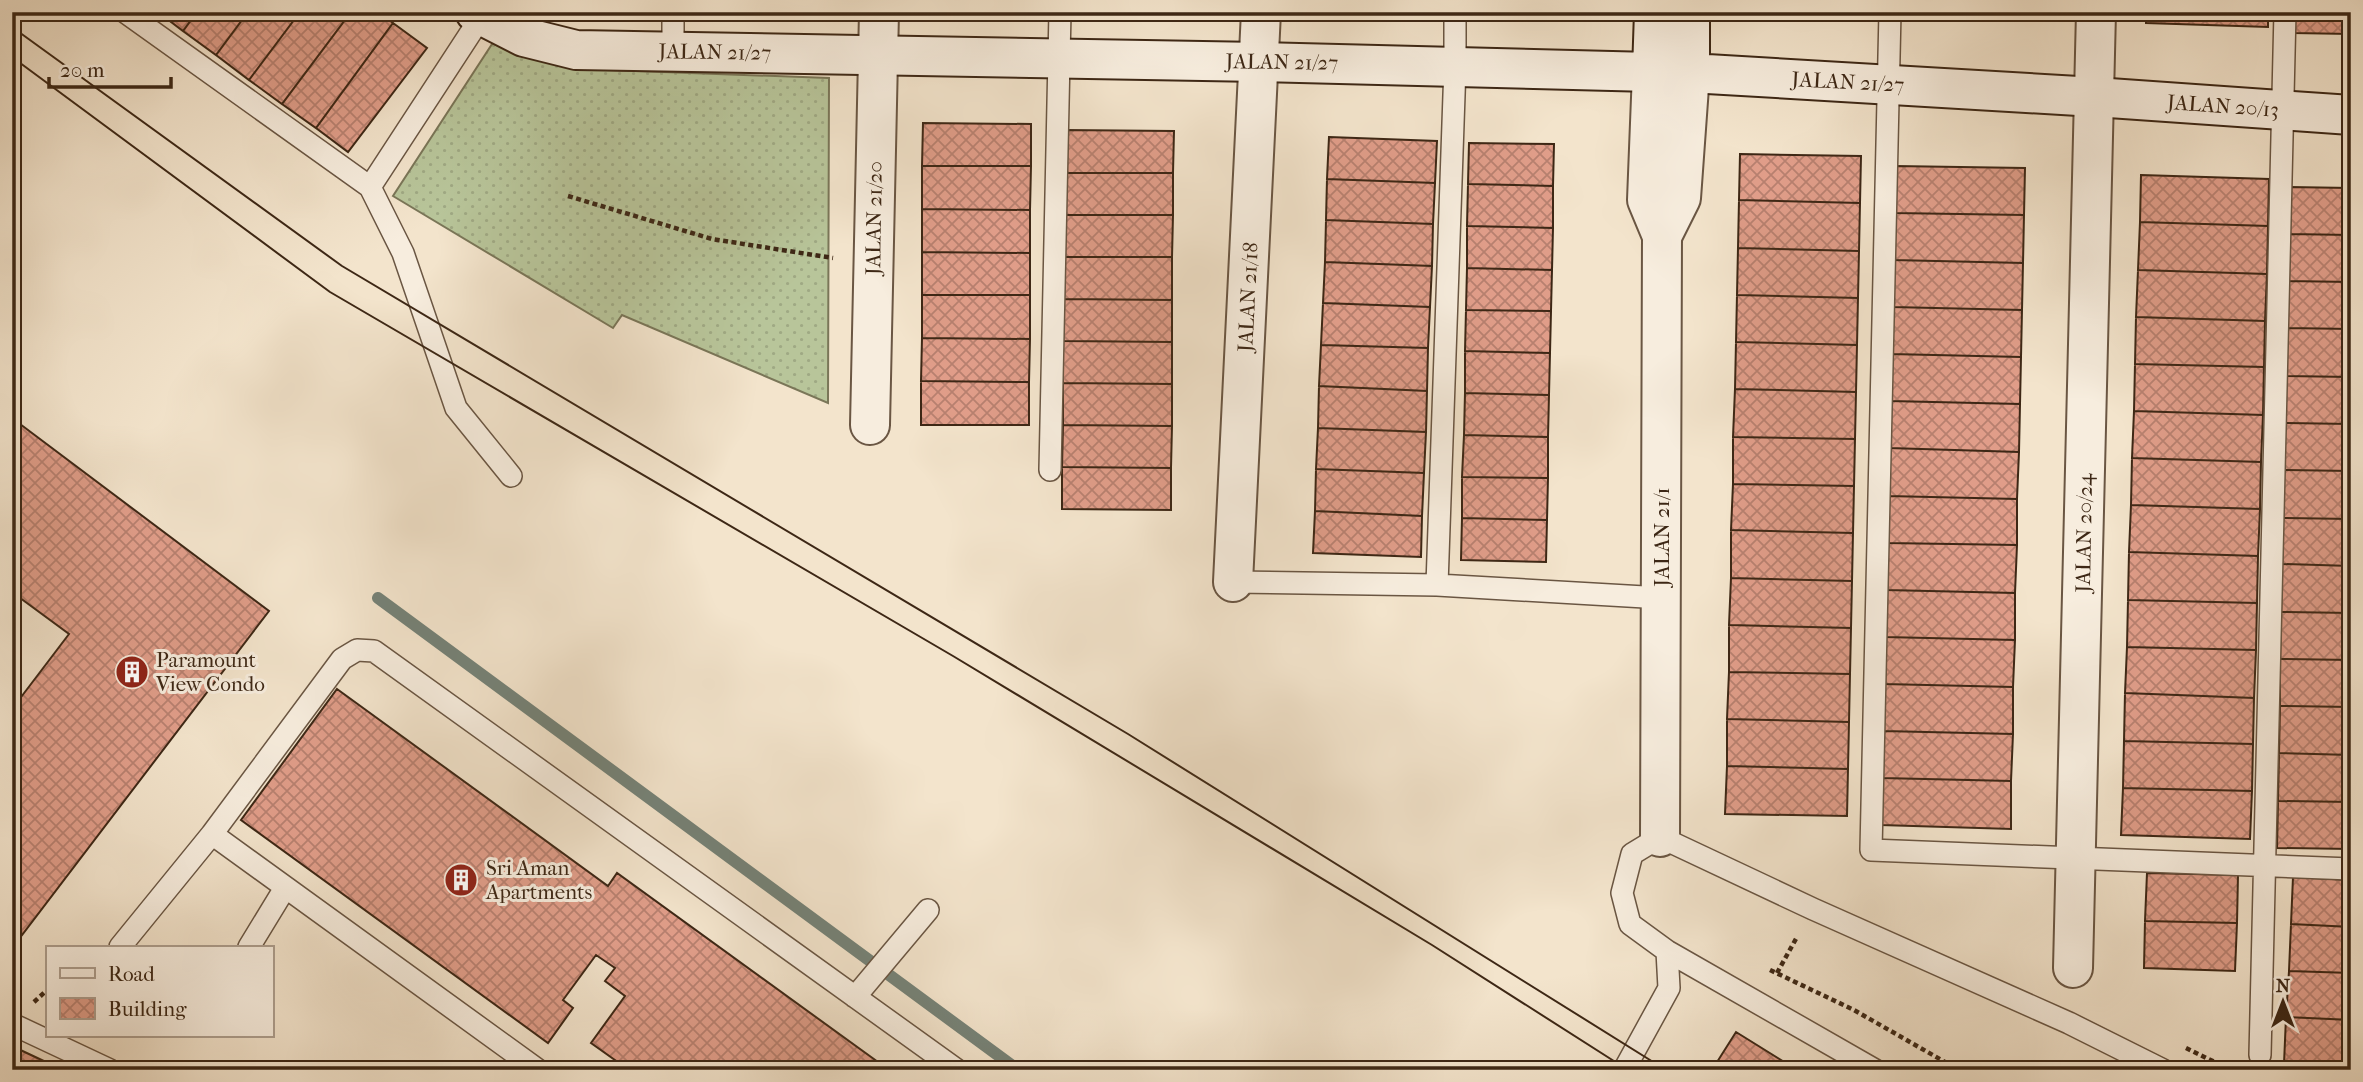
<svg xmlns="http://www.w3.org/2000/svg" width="2363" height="1082" font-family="'IM FELL French Canon',serif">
<defs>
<pattern id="grass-dots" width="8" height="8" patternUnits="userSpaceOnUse" patternTransform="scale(1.75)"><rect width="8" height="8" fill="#b8c59a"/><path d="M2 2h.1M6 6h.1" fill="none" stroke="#9fa984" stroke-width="1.8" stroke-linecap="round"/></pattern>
<pattern id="building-cross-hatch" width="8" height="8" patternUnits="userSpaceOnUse" patternTransform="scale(1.75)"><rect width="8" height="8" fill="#e09d89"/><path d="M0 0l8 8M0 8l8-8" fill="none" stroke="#b7806f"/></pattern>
</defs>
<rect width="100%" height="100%" fill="#f3e4cc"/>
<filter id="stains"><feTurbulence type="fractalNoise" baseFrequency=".00286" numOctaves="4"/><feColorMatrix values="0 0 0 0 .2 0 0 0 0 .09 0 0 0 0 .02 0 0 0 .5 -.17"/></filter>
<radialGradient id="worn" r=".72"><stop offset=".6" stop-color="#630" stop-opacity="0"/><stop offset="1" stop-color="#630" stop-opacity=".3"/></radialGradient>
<path fill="url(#grass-dots)" stroke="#7a7658" stroke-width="2" d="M496,38l86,31 247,9 -1,325 -206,-88 -9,13 -220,-132z"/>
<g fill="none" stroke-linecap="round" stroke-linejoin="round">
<path stroke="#758277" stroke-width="12" d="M378,598l640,472"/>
</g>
<path fill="url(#building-cross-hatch)" stroke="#3d2715" stroke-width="2" d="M158,12h39l-14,19z
M197,12h51l-32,43 -33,-24z
M248,12h52l-51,68 -33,-25z
M300,12h51l-69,92 -33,-24z
M351,12h28l14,11 -77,105 -34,-24z
M2146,12h122v15l-122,-4z
M2293,12h58v22l-58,-1z
M393,23l34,25 -79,104 -32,-24z
M923,123l108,1v42h-109z
M1064,130l110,1 -1,42h-109z
M1329,137l108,4 -2,42 -108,-4z
M1469,143l85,1 -1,42 -85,-2z
M1740,154l121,2 -1,47 -121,-3z
M922,166h109l-1,44 -108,-1z
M1895,166l130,2 -1,47 -130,-2z
M1064,173h109v42h-109z
M2141,175l128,4 -1,47 -128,-4z
M1327,179l108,4 -2,41 -107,-4z
M1468,184l85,2v42l-86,-2z
M2289,187l62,1v47l-63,-1z
M1739,200l121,3 -1,48 -121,-3z
M922,209l108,1v43l-108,-1z
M1894,213l130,2 -1,48 -130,-3z
M1064,215h109l-1,42h-108z
M1326,220l107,4 -1,42 -107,-4z
M2140,222l128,4 -1,48 -129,-4z
M1467,226l86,2 -1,42 -85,-2z
M2288,234l63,1v47l-64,-1z
M1738,248l121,3 -1,47 -121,-3z
M922,252l108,1v42h-108z
M1064,257h108v43l-108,-1z
M1893,260l130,3 -1,47 -130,-3z
M1325,262l107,4 -2,41 -107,-4z
M1467,268l85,2 -1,41 -85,-1z
M2138,270l129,4 -2,47 -129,-4z
M2287,281l64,1v47l-65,-1z
M922,295h108v44l-108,-1z
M1737,295l121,3 -1,47 -121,-3z
M1064,299l108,1v42l-109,-1z
M1323,303l107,4 -2,41 -107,-3z
M1892,307l130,3 -1,47 -130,-3z
M1466,310l85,1 -1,42 -85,-2z
M2136,317l129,4 -1,46 -129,-3z
M2286,328l65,1v48l-66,-1z
M922,338l108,1 -1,43 -108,-1z
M1063,341l109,1v42l-109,-1z
M1736,342l121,3 -1,47 -121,-3z
M1321,345l107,3 -1,43 -108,-5z
M1465,351l85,2 -1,42 -84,-2z
M1891,354l130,3 -1,47 -130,-3z
M2135,364l129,3 -1,48 -129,-4z
M2285,376l66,1v47l-67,-1z
M921,381l108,1v43h-108z
M1063,383l109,1v42l-109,-1z
M1319,386l108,5 -1,41 -108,-4z
M1735,389l121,3 -1,47 -122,-2z
M1465,393l84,2 -1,42 -84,-2z
M1890,401l130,3 -1,48 -130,-4z
M2134,411l129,4 -2,47 -129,-4z
M12,418l257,193 -247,324 -10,-8v-218l57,-75 -57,-42z
M2284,423l67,1v47l-67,-1z
M1063,425l109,1 -1,42 -109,-1z
M1318,428l108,4 -2,41 -108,-4z
M1464,435l84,2v41l-86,-1z
M1733,437l122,2 -1,47 -121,-2z
M1889,448l130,4 -2,47 -129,-3z
M2132,458l129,4 -1,47 -129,-4z
M1062,467l109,1v42l-109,-1z
M1316,469l108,4 -2,43 -107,-5z
M2284,470l67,1v48l-68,-1z
M1462,477l86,1 -1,42 -85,-2z
M1733,484l121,2 -1,47 -122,-3z
M1888,496l129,3v46l-130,-2z
M2131,505l129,4 -2,47 -129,-4z
M1315,511l107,5 -1,41 -108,-4z
M1462,518l85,2 -1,42 -85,-2z
M2283,518l68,1v47l-69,-2z
M1731,530l122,3 -1,48 -121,-3z
M1887,543l130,2 -2,48 -129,-3z
M2129,552l129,4 -1,47 -129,-3z
M2282,564l69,2v47l-70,-1z
M1731,578l121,3 -1,47 -122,-3z
M1886,590l129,3v47l-130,-3z
M2128,600l129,3 -1,47 -129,-3z
M2281,612l70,1v47l-71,-1z
M1729,625l122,3 -1,46 -121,-2z
M1885,637l130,3 -2,47 -129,-3z
M2127,647l129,3 -2,48 -129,-5z
M2280,659l71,1v47l-71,-1z
M1729,672l121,2 -1,48 -122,-3z
M1884,684l129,3v47l-130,-3z
M337,689l271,197 9,-13 272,197h-260l-38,-27 34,-47 -20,-15 10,-13 -19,-13 -33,45 10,8 -25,35 -307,-223z
M2125,693l129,5 -1,46 -129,-3z
M2280,706l71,1v48l-72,-2z
M1727,719l122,3 -1,47 -121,-3z
M1883,731l130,3 -2,47 -129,-3z
M2124,741l129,3 -1,47 -129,-3z
M2279,753l72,2v47l-73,-1z
M1727,766l121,3 -1,47 -122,-2z
M1882,778l129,3v48l-130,-4z
M2123,788l129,3 -2,48 -129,-4z
M2278,801l73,1v47l-74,-1z
M2147,873l91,2 -1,48 -92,-2z
M2293,877l58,3v47l-60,-3z
M2145,921l92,2 -2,48 -91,-3z
M2291,924l60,3v46l-62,-2z
M2289,971l62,2v47l-65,-3z
M2286,1017l65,3v47l-67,-3z
M1736,1032l61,38h-85z
M14,1047l49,23h-51z"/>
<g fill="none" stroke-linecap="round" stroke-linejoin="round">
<defs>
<path id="lane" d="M125,12l245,175 111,-170
M1890,12l-19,838 480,19
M673,51v-39
M370,187l33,66 53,155 55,68
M1050,470l10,-458
M1233,582l204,3 225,13
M1437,585l18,-519v-54
M120,947l92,-113
M249,947l36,-59
M855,997l73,-87
M12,1024l98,46
M2260,1055l25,-1043
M538,1070l-326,-236 130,-175 15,-9 17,1 583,419
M1624,1070l45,-82 -2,-37
M1875,1070l-208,-119 -37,-27 -8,-31 10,-39 28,-17 153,72 256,114 94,47"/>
<path id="street" d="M1652,72l-5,128 15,36 -2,601
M1662,236l19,-38 9,-125
M870,425l9,-413
M1233,582l28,-570
M2073,968l23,-956"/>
<path id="secondary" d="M475,12l49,25 52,13 684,12 430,11 405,24 256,18
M1652,72l2,-60
M1690,73v-61"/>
</defs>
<use href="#lane" stroke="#6a5643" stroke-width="24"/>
<use href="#street" stroke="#6a5643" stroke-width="42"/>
<use href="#secondary" stroke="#3d2715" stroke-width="42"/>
<path stroke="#3d2715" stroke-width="4.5" stroke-dasharray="5 3.5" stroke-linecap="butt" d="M568,196l144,43 121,19
M1770,970l84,40 105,60
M1777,973l20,-36
M34,1002l13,-12
M2186,1048l45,22"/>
<use href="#lane" stroke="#f7edde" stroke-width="21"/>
<use href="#street" stroke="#f7edde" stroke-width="38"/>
<use href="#secondary" stroke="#f7edde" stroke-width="38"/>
<path stroke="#3d2715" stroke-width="2" d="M12,27l330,239 786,468 538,336
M12,57l318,235 623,364 479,289 196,125"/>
</g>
<defs>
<symbol id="building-disc" viewBox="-11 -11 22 22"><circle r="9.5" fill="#8f2418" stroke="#f7edde"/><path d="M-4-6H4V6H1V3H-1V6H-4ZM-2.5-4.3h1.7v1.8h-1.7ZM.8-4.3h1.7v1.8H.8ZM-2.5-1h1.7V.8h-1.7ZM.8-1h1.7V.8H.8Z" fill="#fff"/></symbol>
</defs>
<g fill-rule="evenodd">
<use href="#building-disc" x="113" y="653" width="38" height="38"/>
<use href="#building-disc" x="442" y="861" width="38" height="38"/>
</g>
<g text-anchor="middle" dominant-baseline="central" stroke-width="6" stroke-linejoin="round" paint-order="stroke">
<g font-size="21" fill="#3d2715" stroke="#f7edde">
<text transform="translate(715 52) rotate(1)">JALAN 21/27</text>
<text transform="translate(1282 62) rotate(1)">JALAN 21/27</text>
<text transform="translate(1848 82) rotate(3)">JALAN 21/27</text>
<text transform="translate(2223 106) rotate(4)">JALAN 20/13</text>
<text transform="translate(874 218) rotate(-89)">JALAN 21/20</text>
<text transform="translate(1248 297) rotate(-87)">JALAN 21/18</text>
<text transform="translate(2084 533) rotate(-89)">JALAN 20/24</text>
<text transform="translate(1662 537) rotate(-90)">JALAN 21/1</text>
</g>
<g font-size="21" fill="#3d2715" stroke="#f7edde" text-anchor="start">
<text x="156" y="660">Paramount<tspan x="156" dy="24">View Condo</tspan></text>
<text x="486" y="868">Sri Aman<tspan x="486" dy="24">Apartments</tspan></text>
</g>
</g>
<rect width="2363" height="1082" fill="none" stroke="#f3e4cc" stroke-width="42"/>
<rect x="14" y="14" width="2335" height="1054" fill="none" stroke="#3d2715" stroke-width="3.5"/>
<rect x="21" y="21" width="2321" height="1040" fill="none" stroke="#3d2715" stroke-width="2"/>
<rect x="46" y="946" width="228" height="91" fill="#f7edde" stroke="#ad9e8e" stroke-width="2"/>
<rect x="60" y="968" width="35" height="10" fill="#f7edde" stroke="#ad9e8e" stroke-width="2"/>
<text x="108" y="981" font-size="21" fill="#3d2715">Road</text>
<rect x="60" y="998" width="35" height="21" fill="url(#building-cross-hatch)" stroke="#ad9e8e" stroke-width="2"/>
<text x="108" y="1016" font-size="21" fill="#3d2715">Building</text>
<g transform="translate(2283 1002)" stroke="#f7edde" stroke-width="5" paint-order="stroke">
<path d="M0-5L12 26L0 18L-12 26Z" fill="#3d2715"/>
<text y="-10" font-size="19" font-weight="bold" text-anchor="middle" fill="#3d2715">N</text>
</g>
<path d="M49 77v10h122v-10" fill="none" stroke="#3d2715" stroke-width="3.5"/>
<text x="60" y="77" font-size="21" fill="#3d2715" stroke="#f7edde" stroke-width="5" paint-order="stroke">20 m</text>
<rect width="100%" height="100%" filter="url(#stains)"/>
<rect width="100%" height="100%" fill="url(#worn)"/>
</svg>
